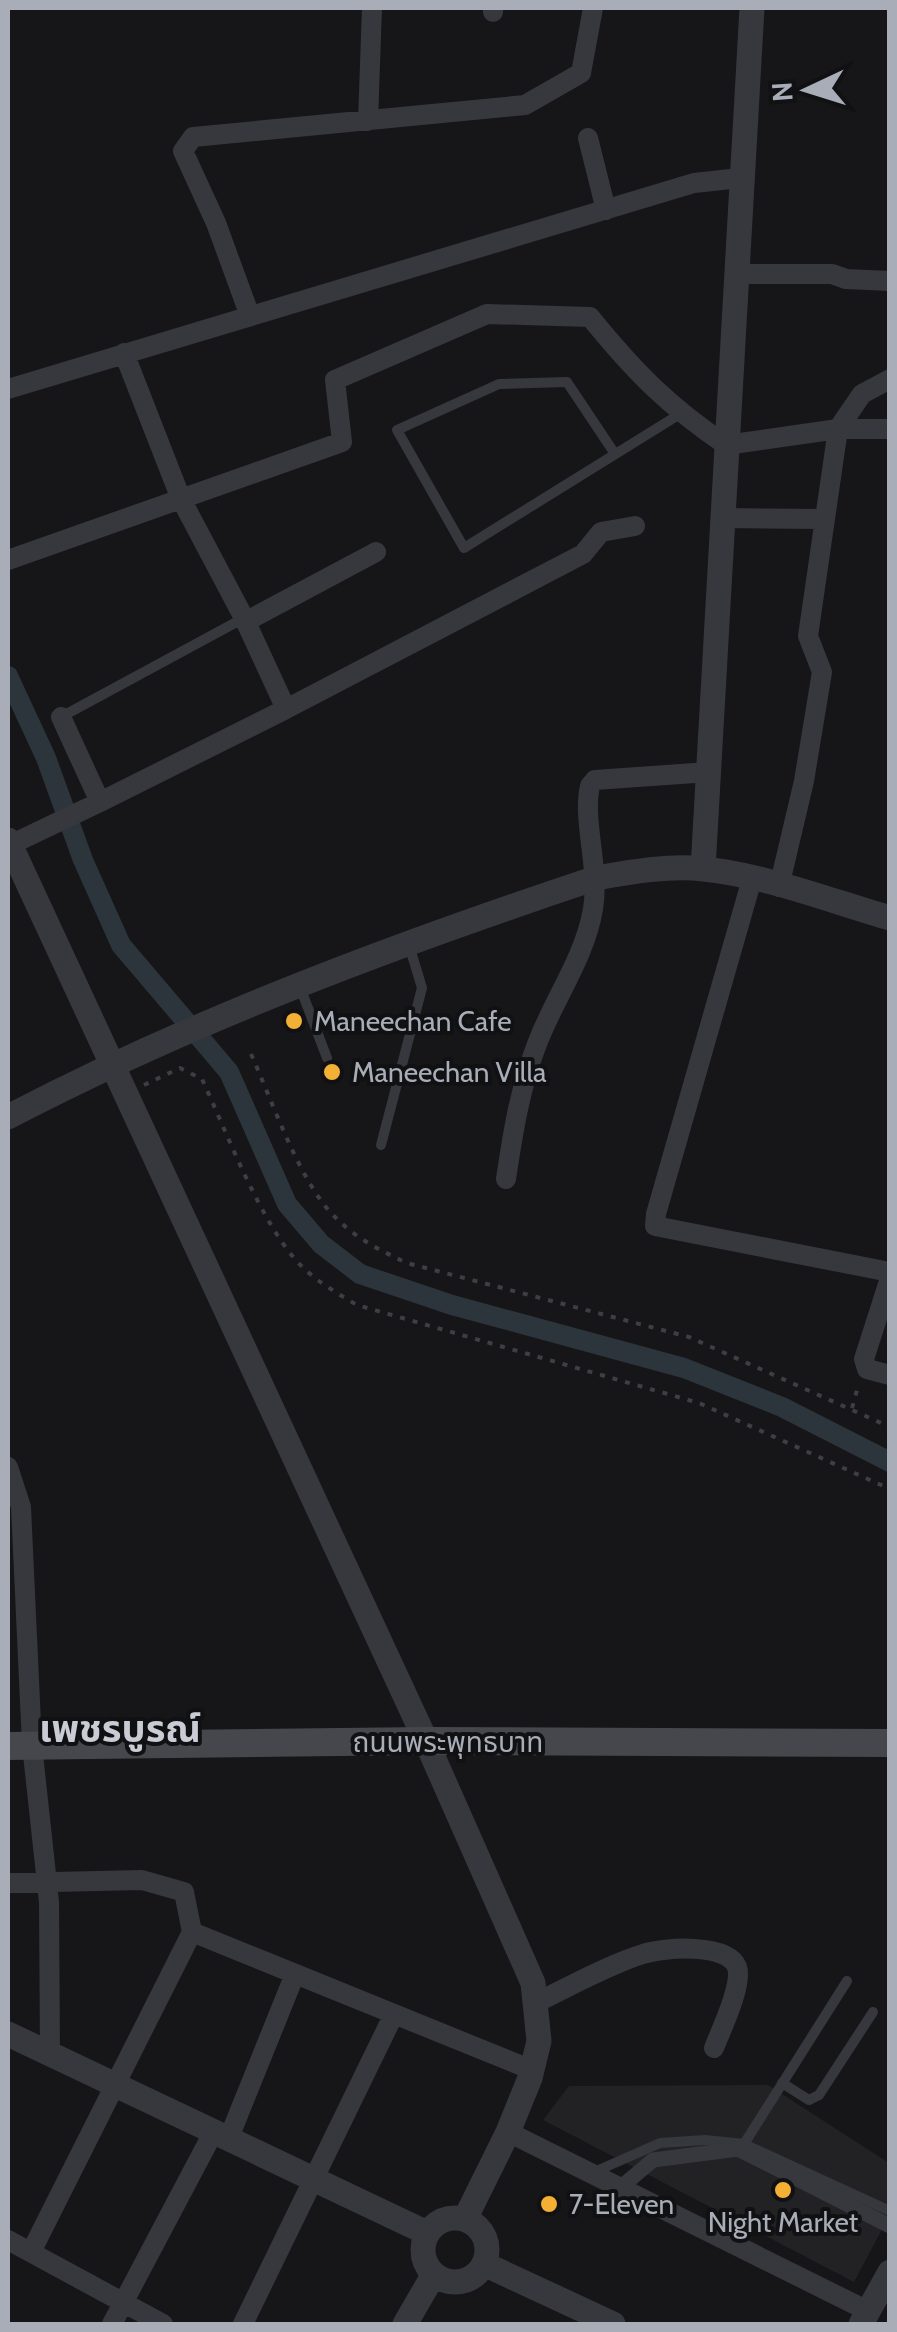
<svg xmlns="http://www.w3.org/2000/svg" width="897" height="2332" font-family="Cabin,'Noto Sans Thai',sans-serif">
<rect width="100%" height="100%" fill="#161618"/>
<path fill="#222225" d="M768,2085l121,78v53l-35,66 -311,-162 26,-34z"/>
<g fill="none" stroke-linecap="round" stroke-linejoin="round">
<path stroke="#2c353c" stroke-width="20" d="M8,676l38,82 37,102 38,85 108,127 58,132 34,40 39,30 92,31 232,63 98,39 108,55"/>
<path stroke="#3d3f44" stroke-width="4" stroke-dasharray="5 8" stroke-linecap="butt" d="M251,1054c21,46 49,130 85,164 21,21 45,33 71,45l282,74 201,90
M144,1085l36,-17 22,11c24,52 57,139 93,180 17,20 40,33 62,46l342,98 191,86
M852,1408l7,-25"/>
<path stroke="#37383d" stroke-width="10" d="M615,454l-48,-72 -68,2 -102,46 67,118 216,-134
M61,717l183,-99
M300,987l27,71
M381,1145l41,-157 -13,-43
M782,2083l27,17 10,-5 54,-83
M744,2144l103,-163
M592,2173l68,-30 45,-3 39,4 146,67"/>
<path stroke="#37383d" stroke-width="15" d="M620,2188l33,-28 85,-11 152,77"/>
<path stroke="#37383d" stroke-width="20" d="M493,12v-4
M368,121l4,-113
M588,138l18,72
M735,274h97l14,5 44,2
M250,316l-34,-93 -33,-72 10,-14 332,-32 56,-32 12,-65
M8,389l686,-206 46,-5
M722,518l103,1
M8,560l334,-118 -7,-62 152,-66 103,3c44,54 78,89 136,128l112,-16 24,-35 28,-15
M245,622l131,-70
M286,709l297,-155 18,-22 34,-6
M61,717l39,85 186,-93 -42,-91 -63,-119 -57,-146
M10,845l90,-43
M752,879l-96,335 -1,12 235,46
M779,887l25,-106 18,-109 -14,-36 30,-207h52
M506,1179c7,-47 14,-91 31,-135 17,-45 48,-87 56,-135 7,-41 -11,-89 -3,-123l5,-6 114,-8
M890,1278l-26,81 3,10 23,6
M8,1467l13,40 11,238 17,157 1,153
M8,1883l134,-3 42,12 8,40
M537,2002c32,-15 73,-38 106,-48 21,-7 85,-11 94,13 6,18 -16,63 -23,81
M508,2132l360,179
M228,2140l67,-166
M8,2240l155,84
M31,2252l161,-320 340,138
M112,2324l101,-191
M243,2324l151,-310"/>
<path stroke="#37383d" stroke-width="25" d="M8,840l418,901 107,242 6,58 -9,37 -22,54 -43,87
M703,869l49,-861
M8,1117c188,-98 387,-172 588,-239 35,-6 72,-13 108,-9 60,6 127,32 186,49
M8,2034l419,199
M423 2250a32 32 0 1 1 64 0a32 32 0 1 1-64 0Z
M484,2264l129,60
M405,2324l29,-50
M861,2324l29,-52"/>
<path stroke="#45474d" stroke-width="28" d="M8,1746l418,-5 464,2"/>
</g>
<g fill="#f2b134" stroke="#111113" stroke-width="4">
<circle cx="294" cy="1021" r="10"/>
<circle cx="332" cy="1072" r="10"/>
<circle cx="783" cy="2190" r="10"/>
<circle cx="549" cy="2204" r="10"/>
</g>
<g text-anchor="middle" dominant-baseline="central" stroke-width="8" stroke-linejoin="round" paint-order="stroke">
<g font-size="28" fill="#a8adb8" stroke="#111113" text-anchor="start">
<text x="314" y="1021">Maneechan Cafe</text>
<text x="352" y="1072">Maneechan Villa</text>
<text x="569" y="2204">7-Eleven</text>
<text x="783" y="2222" text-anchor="middle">Night Market</text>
</g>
<g font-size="28" fill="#a8adb8" stroke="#111113">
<text x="448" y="1742">ถนนพระพุทธบาท</text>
</g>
<g font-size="38" font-weight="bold" fill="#c9ccd4" stroke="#111113">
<text x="120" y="1728">เพชรบูรณ์</text>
</g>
</g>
<rect width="897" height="2332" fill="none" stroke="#a8adb8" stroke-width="20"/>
<g transform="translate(807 90) rotate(266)" stroke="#111113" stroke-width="8" paint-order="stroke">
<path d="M0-8L18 38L0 25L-18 38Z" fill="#a8adb8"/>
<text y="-15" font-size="28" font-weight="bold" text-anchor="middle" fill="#a8adb8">N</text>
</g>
</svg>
